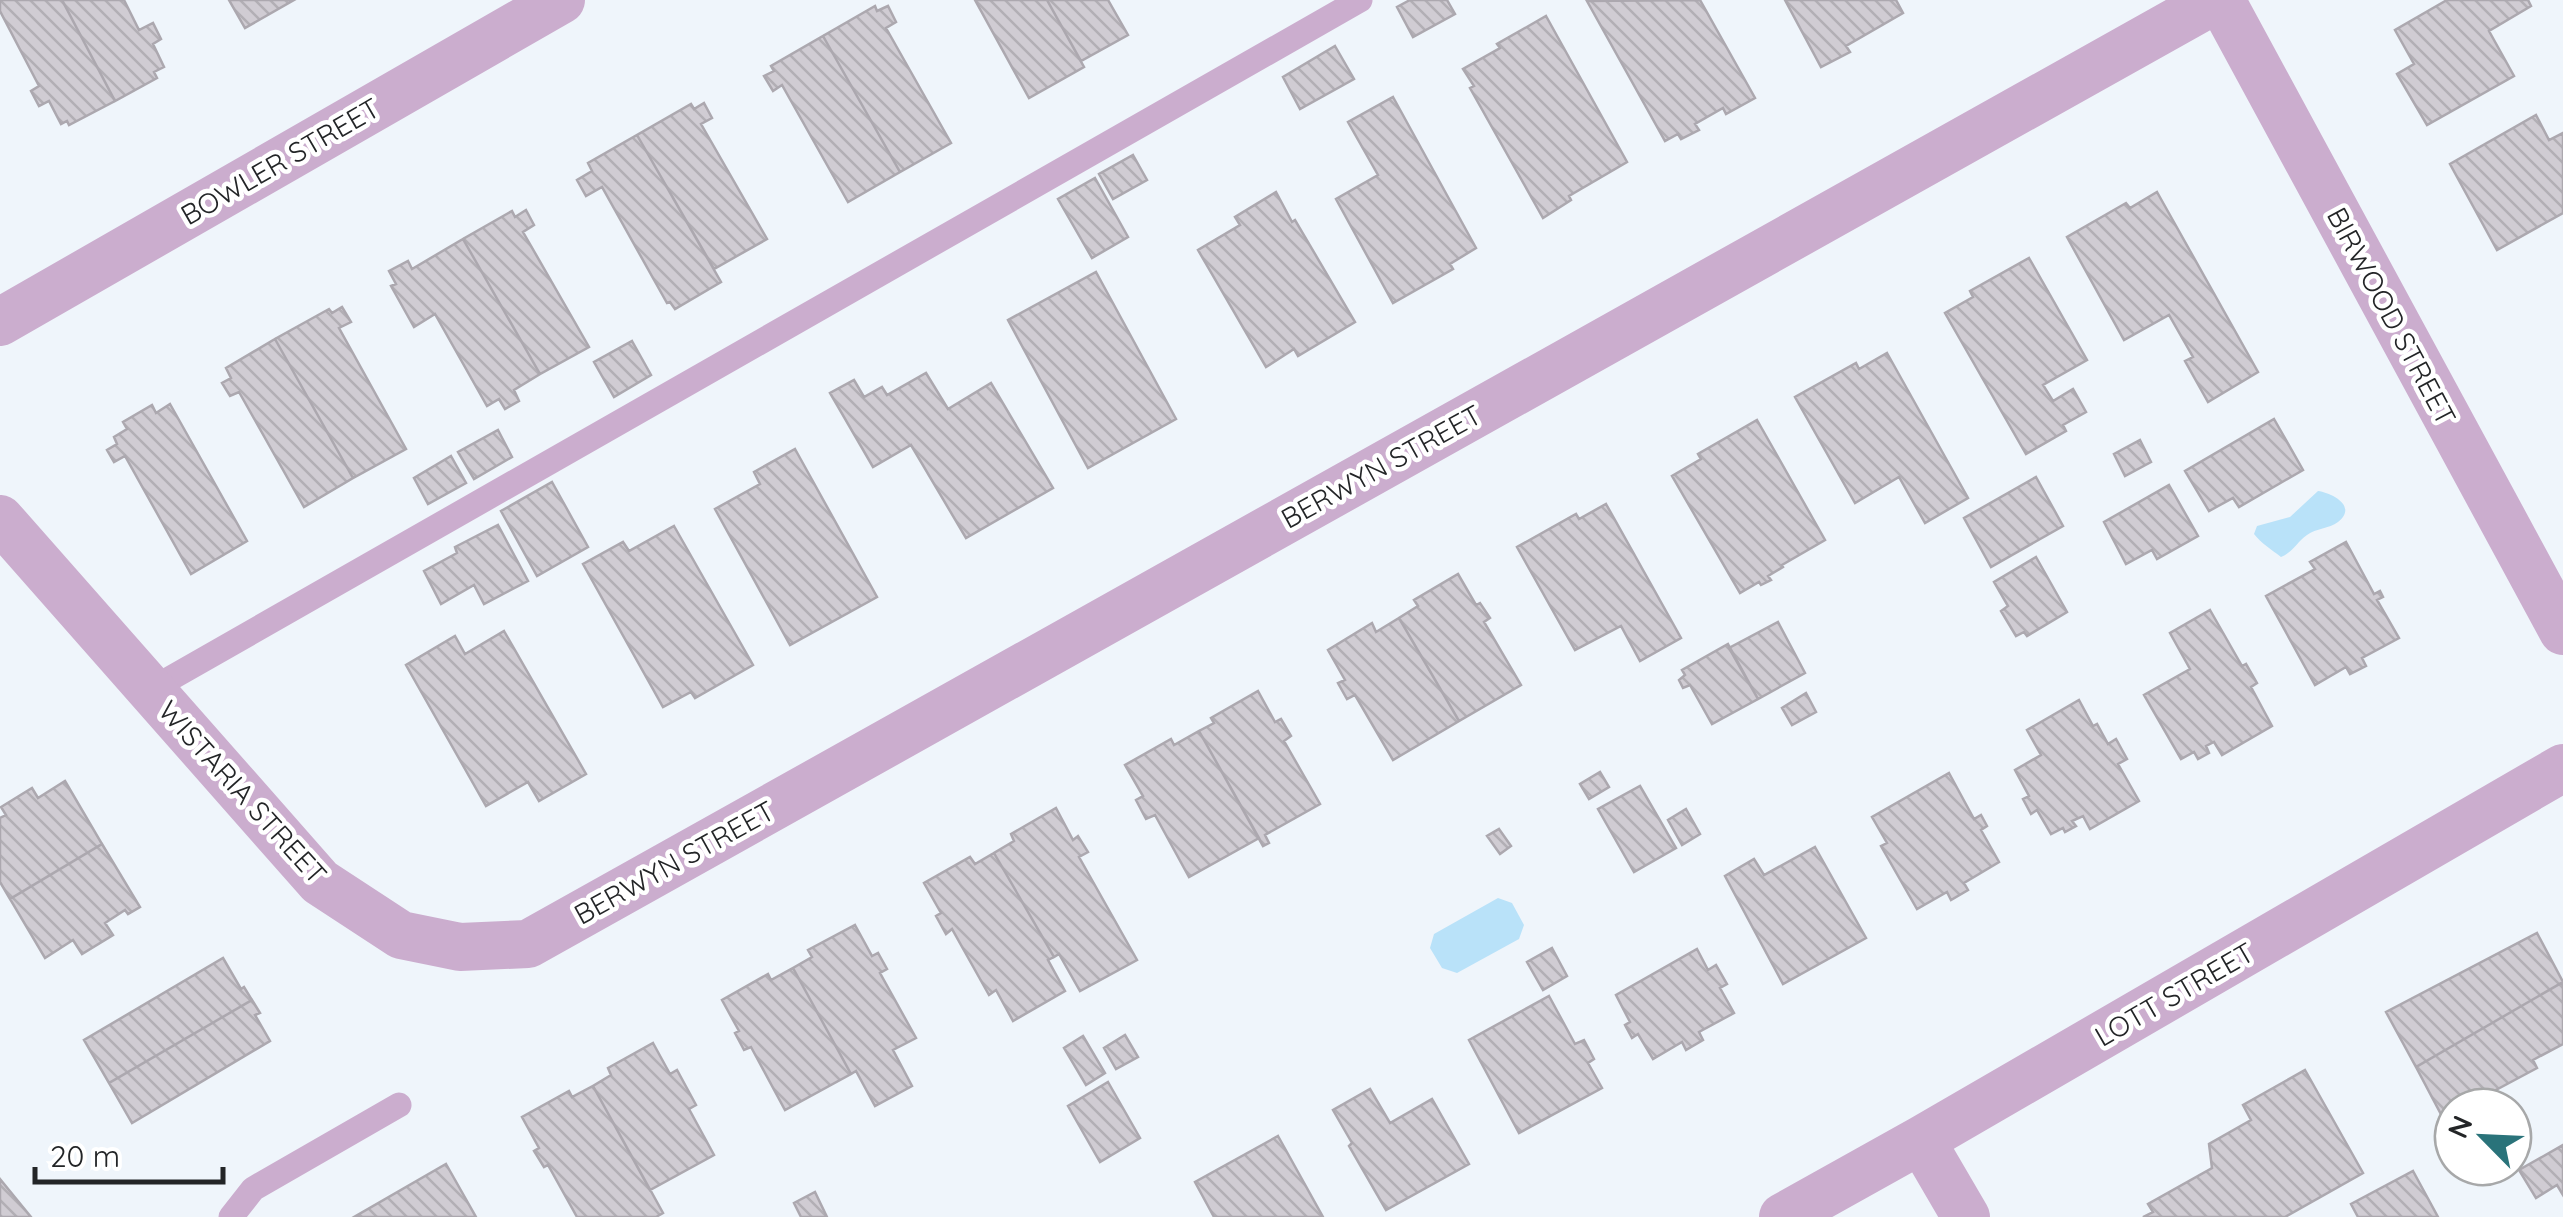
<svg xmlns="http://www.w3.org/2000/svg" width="2563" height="1217" font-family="Quicksand,sans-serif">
<defs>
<pattern id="building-back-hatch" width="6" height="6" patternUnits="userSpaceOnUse" patternTransform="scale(2.5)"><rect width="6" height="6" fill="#d0ccd3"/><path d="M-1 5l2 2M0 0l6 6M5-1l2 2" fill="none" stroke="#b2afb5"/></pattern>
</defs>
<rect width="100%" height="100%" fill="#eff5fb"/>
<path fill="#b9e2f9" d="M2318,491c14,2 40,15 20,31 -9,7 -22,6 -31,13 -10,7 -14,17 -26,22 -9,-7 -20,-14 -27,-23l3,-8 33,-9z
M1498,898l14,5 12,22 -5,14 -62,34 -15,-5 -12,-20 4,-14z"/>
<path fill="url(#building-back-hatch)" stroke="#aca8af" stroke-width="2.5" d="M0,0h62l53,101 -46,24 -2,-4 -6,3 -12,-23 -10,5 -8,-15 8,-5 -39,-75z
M62,0h62l15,30 14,-7 8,16 -8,5 11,23 -10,5 3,6 -42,23z
M229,0h65l-49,28z
M975,0h72l37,67 -55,31z
M1047,0h61l20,35 -47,26z
M1410,0h37l8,14 -42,23 -16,-30z
M1700,0l55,98 -29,16 -3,-6 -28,16 4,6 -18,9 -3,-5 -13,7 -78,-140z
M1785,0h111l7,13 -57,33 4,6 -29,15z
M2447,0h81l3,6 -42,25 25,45 -87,49 -30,-51 17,-10 -19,-34z
M875,6l2,5 11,-5 8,16 -10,6 65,115 -51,29 -77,-136z
M1546,16l81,146 -58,34 2,4 -28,18 -73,-130 4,-2 -11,-17 37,-21 -3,-4z
M823,36l77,136 -52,30 -66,-117 -9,6 -9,-15 10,-5 -3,-5z
M1335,46l19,33 -54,30 -17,-32z
M1393,97l83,151 -26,16 3,5 -60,34 -57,-104 42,-24 -30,-53z
M704,103l8,15 -11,6 66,115 -53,30 -77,-134 54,-31 3,5z
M2536,115l13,25 14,-7v80l-66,37 -47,-86z
M637,135l84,147 -46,27 -5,-7 -3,1 -65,-116 -16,9 -9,-16 15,-9 -4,-8z
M1133,155l14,25 -34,19 -14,-25z
M1095,178l33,59 -36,21 -34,-59z
M1276,192l16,30 3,-2 60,102 -57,34 -4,-7 -28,18 -68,-117 42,-25 -5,-8z
M2157,192l101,180 -50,30 -23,-41 8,-4 -24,-42 -45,25 -57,-103 59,-34 4,5z
M526,210l8,15 -11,7 66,115 -49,27 -77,-135 49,-28 3,6z
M463,239l77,135 -26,16 5,11 -14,8 -6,-10 -12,7 -52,-92 -21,13 -23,-41 5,-2 -7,-13 19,-10 4,8z
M2029,258l58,102 -44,25 10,16 20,-12 13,23 -23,13 3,6 -40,23 -81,-141 28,-16 -3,-6z
M1096,272l80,147 -88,49 -80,-148z
M342,307l9,15 -12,6 67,121 -53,29 -78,-139 54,-30 3,4z
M275,339l78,139 -49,29 -65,-115 -9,4 -8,-13 9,-5 -5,-10z
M632,341l19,34 -37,22 -20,-35z
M1887,353l81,145 -43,25 -26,-46 -44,26 -60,-106 61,-34 3,6z
M926,373l22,36 43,-26 62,105 -87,50 -55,-93 -38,22 -43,-74 24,-13 10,17 18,-10 5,8z
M170,404l77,137 -56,33 -66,-118 -11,6 -7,-12 10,-6 -3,-7 13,-8 -4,-7 29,-17 4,8z
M2274,419l29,51 -64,37 -6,-9 -24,13 -24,-40z
M1757,420l68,120 -43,25 1,2 -15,9 3,4 -10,5 -2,-3 -19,11 -68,-117 29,-17 -3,-5z
M498,430l14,27 -38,22 -16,-27z
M2140,440l11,22 -26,14 -11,-22z
M795,449l82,148 -87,48 -75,-136 45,-25 -6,-12z
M451,456l15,27 -38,21 -14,-26z
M2036,477l27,49 -72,41 -27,-49z
M552,482l36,65 -51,29 -36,-65z
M2169,485l29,51 -41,23 -5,-9 -26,14 -22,-42z
M1606,504l75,134 -41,23 -19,-35 -46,24 -58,-103 59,-33 3,5z
M498,525l30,56 -44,23 -10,-19 -33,19 -17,-33 33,-18 -2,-6z
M674,526l79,139 -58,33 -4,-6 -28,15 -80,-143 40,-22 6,9z
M2346,542l28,52 6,-3 3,6 -6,3 22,38 -37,20 4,8 -16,8 -4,-7 -31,18 -49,-89 49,-27 -5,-7z
M2036,557l31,55 -40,24 -3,-4 -8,4 -15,-25 7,-5 -14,-24z
M1458,574l18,31 4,-2 10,15 -6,4 37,63 -62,36 -60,-103 19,-12 -4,-6z
M2210,610l32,56 4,-2 11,19 -6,4 21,39 -50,29 -8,-13 -8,4 3,7 -11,6 -4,-7 -13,7 -37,-64 46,-26 -20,-36z
M1399,618l60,103 -66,39 -38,-65 -8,4 -9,-16 7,-3 -17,-30 44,-27 4,9z
M1778,622l27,51 -47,26 -29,-51z
M504,631l82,143 -47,27 -11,-19 -42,24 -80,-141 49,-29 10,18z
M1728,644l30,55 -46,25 -22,-39 -7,3 -4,-8 6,-5 -3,-5z
M1258,691l17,31 6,-3 10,17 -7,5 36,63 -55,31 4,8 -6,3 -64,-115 15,-8 -3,-5z
M1806,693l10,19 -24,13 -10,-17z
M2079,700l14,26 4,-2 11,20 8,-5 11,20 -9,5 21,37 -49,28 -7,-13 -11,5 4,5 -11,6 -2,-4 -12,6 -14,-24 -6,4 -8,-15 6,-3 -14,-26 26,-15 -14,-25z
M1199,731l60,107 -70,39 -34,-62 -9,4 -10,-19 7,-4 -18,-31 46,-26 3,6z
M1600,772l9,15 -20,12 -9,-15z
M1949,773l25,46 7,-4 6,11 -6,4 18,32 -35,21 4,7 -17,10 -4,-8 -30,17 -36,-63 6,-3 -15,-26z
M65,781l37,63 -92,55 -10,-17v-64l6,-3 -5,-8 31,-19 6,10z
M1640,786l36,62 -42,24 -36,-63z
M1056,808l17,32 5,-4 10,16 -9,5 58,103 -57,31 -21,-37 -5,3 -60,-104 20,-12 -3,-7z
M1686,809l14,25 -18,11 -14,-25z
M1499,829l12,17 -11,8 -13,-18z
M102,844l38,63 -12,7 -3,-4 -20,13 8,12 -31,19 -9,-14 -28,18 -35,-59z
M1815,847l51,91 -83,46 -58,-108 29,-17 10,16z
M994,853l60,104 -6,3 17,31 -52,30 -17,-31 -7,5 -37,-66 -6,5 -10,-18 5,-3 -17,-30 46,-26 5,7z
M855,925l17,31 6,-3 9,16 -7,4 36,65 -23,12 19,36 -37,20 -19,-35 -5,3 -58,-106 19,-11 -4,-7z
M2537,933l26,49 -147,85 -30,-55z
M1552,948l15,28 -24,14 -16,-28z
M1697,949l11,21 8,-5 11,19 -7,4 14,25 -35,19 4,8 -17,10 -4,-8 -29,17 -15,-25 -6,4 -7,-13 5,-3 -14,-27z
M223,958l18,31 3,-2 8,13 -143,83 -25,-43z
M793,968l58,106 -66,36 -34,-63 -7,3 -9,-17 4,-2 -17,-31 46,-26 3,6z
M2563,982v62l-30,16 4,8 -73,39h-11v6l-10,5 -27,-51z
M1549,996l26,48 9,-4 10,19 -6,4 14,25 -83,45 -50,-93z
M252,1000l8,13 -5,2 15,26 -138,82 -23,-40z
M1125,1035l13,22 -22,12 -12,-21z
M1083,1036l22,37 -19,12 -22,-37z
M653,1043l17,31 7,-4 19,35 -7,4 25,46 -64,35 -57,-104 18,-11 -3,-7z
M2305,1070l58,103 -78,44h-142l10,-5 -5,-8 64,-36 -3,-24 42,-24 -8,-15z
M1108,1082l32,56 -40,24 -32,-56z
M593,1086l70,127 -7,4h-79l-29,-52 -4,2 -10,-16 5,-3 -17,-31 47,-26 3,6z
M1370,1089l20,34 42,-24 37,65 -83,46 -37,-64 3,-3 -19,-33z
M1278,1136l45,81h-109l-19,-35z
M2563,1145v50l-6,-10 -21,13 -17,-28z
M446,1164l30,53h-122z
M2413,1171l25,46h-80l-7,-13z
M0,1179l31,38h-31z
M815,1192l12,25h-26l-7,-14z"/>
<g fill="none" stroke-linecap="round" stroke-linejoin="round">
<path stroke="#cbadce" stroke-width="25" d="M150,690l1210,-690
M231,1217l22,-28 146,-84"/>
<path stroke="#cbadce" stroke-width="48" d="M2221,0l342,631
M0,322l561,-322
M0,519l320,363 81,53 59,12 68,-3 1687,-944
M1921,1140l45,77
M1783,1217l138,-77 642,-372"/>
</g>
<g text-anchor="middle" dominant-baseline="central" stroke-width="9" stroke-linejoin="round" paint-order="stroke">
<g font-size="28" fill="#232527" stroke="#fff">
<text transform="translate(280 161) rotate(-30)">BOWLER STREET</text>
<text transform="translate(2392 316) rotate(62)">BIRWOOD STREET</text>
<text transform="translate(1381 466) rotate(-29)">BERWYN STREET</text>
<text transform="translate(243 792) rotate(48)">WISTARIA STREET</text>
<text transform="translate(674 862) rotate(-29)">BERWYN STREET</text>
<text transform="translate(2174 994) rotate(-30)">LOTT STREET</text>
</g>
</g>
<g transform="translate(2483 1137) rotate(294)"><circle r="48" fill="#ffffff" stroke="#a7a8a9" stroke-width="2.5"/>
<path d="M0-8L18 38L0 25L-18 38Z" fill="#2a737a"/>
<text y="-15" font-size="28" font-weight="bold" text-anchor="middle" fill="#232527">N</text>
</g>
<path d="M35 1167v15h188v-15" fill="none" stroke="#232527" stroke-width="5"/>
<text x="50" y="1167" font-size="30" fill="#232527" stroke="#ffffff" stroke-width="8" paint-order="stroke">20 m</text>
</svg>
